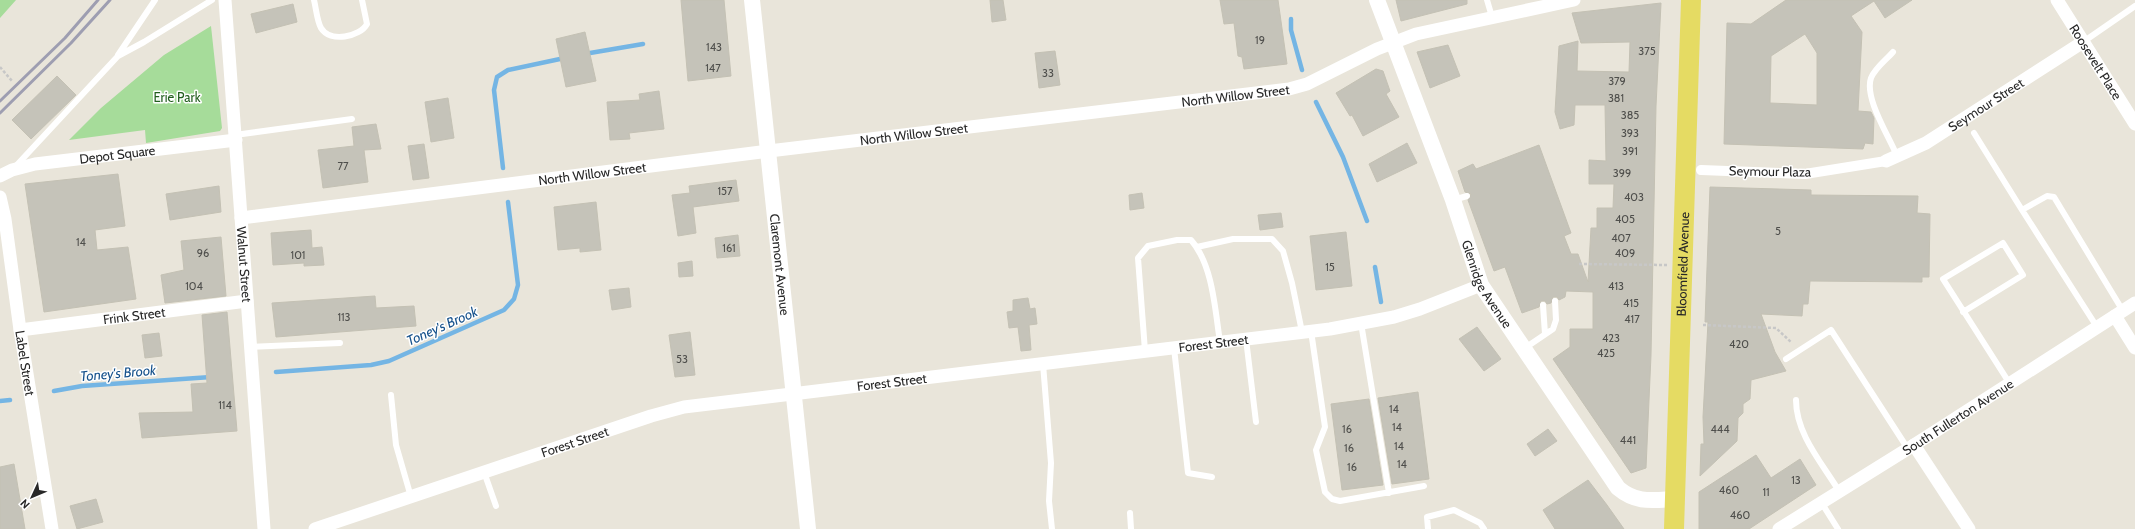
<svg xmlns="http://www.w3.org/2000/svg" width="2135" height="529" font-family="Cabin,sans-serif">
<rect width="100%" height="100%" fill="#e9e5da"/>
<path fill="#a6dc9a" d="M0,0h16l-16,18z
M211,26l11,102 -2,3 -74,12 -1,-13 -76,10 32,-32 63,-53z"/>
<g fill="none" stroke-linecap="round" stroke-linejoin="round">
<path stroke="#74b5e4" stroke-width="4.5" d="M1291,19v11l11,40
M590,53l53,-9
M1316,102l27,55 24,64
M503,168l-9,-78 3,-13 11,-7 52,-11
M1375,267l6,35
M276,372l95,-7 18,-4 115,-51 10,-11 4,-14 -10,-83
M54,391l28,-5 129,-9
M0,401l10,-1"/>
</g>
<path fill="#c5c3b9" stroke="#c4c1b4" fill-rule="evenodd" d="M681,0h43l7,76 -43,5z
M990,0h13l3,20 -14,2z
M1220,0h58l9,64 -43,5 -2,-12 -4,-1 -4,-33 -10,1z
M1396,0h71v4l-66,17z
M1786,0h126l-27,18 -11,-17 -23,15 11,16 -4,79 13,1 3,6 -1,26 -8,-1 -2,6 -139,-5 3,-121 24,1zM1805,34l12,19v52l-47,-2 1,-47z
M1661,3l-5,103 -5,249 -5,113 -15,5 -78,-114 17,-12v-18h23v-37l-27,-1 -1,6 -6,3 -2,-3h-4l-2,6 -4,1 -2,-3h-4l-2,6 -17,6 -17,-46 -11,4 -26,-71 3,-6 -6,-2 -7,-21 15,-7 3,5 63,-24 32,88 -7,3 7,18h7l10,28 3,-54h6v-20h16l1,-24h-25v-24l17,1 -1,-56h-30l-1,20 -14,4 -5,-17 4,-66 19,-5 -1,30 52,1 1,-30 -49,1 -9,-30z
M293,4l4,18 -41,11 -5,-19z
M585,32l11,49 -30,6 -10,-48z
M1448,45l12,31 -30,12 -13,-36z
M1055,51l5,34 -21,3 -4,-35z
M1376,69l7,2 7,20 -4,3 13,23 -36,19 -11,-21 -2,1 -14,-23z
M57,76l19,19 -45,44 -19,-19z
M659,91l5,38 -35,4 1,6 -20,1 -3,-38 33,-2 -1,-6z
M448,98l6,40 -23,4 -6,-40z
M376,124l5,25 -17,1 4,32 -45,6 -5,-38 36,-4 -2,-19z
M1407,143l10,20 -40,19 -8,-18z
M424,144l5,34 -16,2 -5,-34z
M118,174l7,52 -30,4 2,20 31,-3 8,52 -92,13 -19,-128z
M736,180l3,21 -46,6 3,26 -18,3 -6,-41 18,-2 -1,-7z
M219,186l2,26 -51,8 -4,-26z
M1710,187l101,3v5l107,1 -1,17 13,1 -1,63h-7v5l-112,-1 -2,23h-5l-1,12 -41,-2 14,38 11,19 -35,9 -1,19 -7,5v9l-5,5 -1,23 -37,35 1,-32h3l-1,-27 5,-95h-3z
M1142,193l2,15 -14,2 -1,-15z
M596,202l5,48 -21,2v-4l-22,2 -4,-43z
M1281,213l2,14 -23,3 -2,-15z
M311,230l1,18 10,-1 2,18 -20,1v-3l-31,2 -2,-32z
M1346,232l6,54 -36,4 -6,-54z
M738,235l2,21 -23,2 -2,-20z
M221,237l5,59 -61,7 -4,-28 23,-5 -3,-29z
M692,261l1,15 -14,1 -1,-14z
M629,288l2,19 -19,3 -3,-20z
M375,296l1,12 38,-2 2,20 -140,11 -4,-34z
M1028,298l2,11 5,-1 2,16 -8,1 2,25 -10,1 -3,-24 -9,1 -2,-16 6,-1v-11z
M227,312l10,119 -95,7 -3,-25 54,-1 -2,-28 16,-1 -5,-68z
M1477,327l24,32 -17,12 -25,-32z
M690,332l5,43 -20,2 -6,-42z
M159,333l3,23 -17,2 -3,-23z
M1418,392l11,87 -37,5 -14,-86z
M1369,399l14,86 -41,5 -11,-86z
M1548,429l9,12 -22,15 -8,-12z
M1756,455l15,23 29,-19 16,26 -67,44h-50v-37z
M14,464l11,65h-25v-62z
M1588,480l19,25 17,24h-69l-12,-19z
M96,499l7,23 -26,7 -7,-23z"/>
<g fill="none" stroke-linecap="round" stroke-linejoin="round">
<path stroke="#c7c7c7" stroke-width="2.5" stroke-dasharray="3 2" stroke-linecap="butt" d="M0,67l12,14
M1579,264l88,1
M1703,325l73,3 16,15"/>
<path stroke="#fff" stroke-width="6" d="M314,0c2,8 3,21 7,28 9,15 39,9 46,-4l-5,-24
M1487,0l5,17
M2083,42l52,-36
M1893,52c-7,8 -18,16 -22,26 -7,20 18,58 26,78
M118,55l37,-55
M1974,133l48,77
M235,135l117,-16
M15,167l103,-111 26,-14 68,-42
M1453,200l14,-4
M1197,247l36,-8h39l11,12 9,32 10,49
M1543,305l2,29
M1963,312l60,-37 -20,-32 -60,36 67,105
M1361,323l28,170
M2097,327l-75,-117 25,-14 7,1 69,114
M1311,331l14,96 -9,23 9,42 7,7 8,2 84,-15
M1246,339l10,83
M251,347l89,-4
M1174,348l14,125 24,4
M1525,348l28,-19 3,-9 -1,-19
M1145,351l-7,-93 10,-12 29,-6h14c22,25 24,70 29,102
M1786,359l45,-29 77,119
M1043,364l8,99 -2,38 3,28
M391,395l5,50 15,52
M1796,400c0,34 26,63 43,91
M484,472l12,34
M1821,502l17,27
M1130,513l1,16
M1428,529l-1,-12 27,-7 26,13 4,6"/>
<path stroke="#fff" stroke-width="10" d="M1701,170l104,4 81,-13"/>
<g stroke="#fff" stroke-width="13">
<path id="s1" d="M225,0l39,529"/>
<path id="s2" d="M2057,0l78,124"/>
<path id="s3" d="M1886,161l40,-18 157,-101"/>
<path id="s4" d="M0,176l12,-6 23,-6 201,-24"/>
<path id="s5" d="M0,197l5,22 15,111 32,199"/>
<path id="s6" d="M241,218l528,-67 520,-62 18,-5 70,-35 39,-15 158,-34"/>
<path d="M2115,316l20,32"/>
<path id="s7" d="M20,330l227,-29"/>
<path d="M1914,445l55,84"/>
<path id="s8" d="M315,529l336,-113 33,-9 646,-78 64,-12 26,-8 61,-24"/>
<path id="s9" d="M1779,529l135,-84 221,-142"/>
</g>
<g stroke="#fff" stroke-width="16">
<path id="s10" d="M752,0l56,529"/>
<path id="s11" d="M1377,0l76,200 28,85 137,203c19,16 35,12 58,11"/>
</g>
<path stroke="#e5db63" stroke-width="20" id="s12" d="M1674,529l17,-529"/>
<path stroke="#9e9eb1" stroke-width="3" d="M0,101l65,-63 33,-38
M0,113l71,-70 39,-43"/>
</g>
<g text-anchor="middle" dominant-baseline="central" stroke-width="3" stroke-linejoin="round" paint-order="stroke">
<g font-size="11" fill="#4f4f4c">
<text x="1260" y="40">19</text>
<text x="714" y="47">143</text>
<text x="1647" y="51">375</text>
<text x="713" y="68">147</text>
<text x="1048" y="73">33</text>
<text x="1617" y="81">379</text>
<text x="1616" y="98">381</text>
<text x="1630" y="115">385</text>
<text x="1630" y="133">393</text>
<text x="1630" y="151">391</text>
<text x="343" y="166">77</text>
<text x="1622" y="173">399</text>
<text x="725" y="191">157</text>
<text x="1634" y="197">403</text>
<text x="1625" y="219">405</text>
<text x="1778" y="231">5</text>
<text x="1621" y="238">407</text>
<text x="81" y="242">14</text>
<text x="729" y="248">161</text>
<text x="203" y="253">96</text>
<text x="1625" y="253">409</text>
<text x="298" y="255">101</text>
<text x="1330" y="267">15</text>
<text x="194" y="286">104</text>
<text x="1616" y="286">413</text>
<text x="1631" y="303">415</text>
<text x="344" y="317">113</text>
<text x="1632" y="319">417</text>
<text x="1611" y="338">423</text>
<text x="1739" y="344">420</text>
<text x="1606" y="353">425</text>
<text x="682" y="359">53</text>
<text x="225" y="405">114</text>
<text x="1394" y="409">14</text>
<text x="1397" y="427">14</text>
<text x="1347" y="429">16</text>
<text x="1720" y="429">444</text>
<text x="1628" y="440">441</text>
<text x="1399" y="446">14</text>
<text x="1349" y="448">16</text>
<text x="1402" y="464">14</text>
<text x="1352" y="467">16</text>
<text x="1796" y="480">13</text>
<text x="1729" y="490">460</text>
<text x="1766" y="492">11</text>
<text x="1740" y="515">460</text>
</g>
<g font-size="13" fill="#282828" stroke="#fff">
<text stroke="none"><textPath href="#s2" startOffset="73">Roosevelt Place</textPath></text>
<text stroke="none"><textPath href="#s6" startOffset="1002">North Willow Street</textPath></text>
<text stroke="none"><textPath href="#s3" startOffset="115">Seymour Street</textPath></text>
<text stroke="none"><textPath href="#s6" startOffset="678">North Willow Street</textPath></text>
<text stroke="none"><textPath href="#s4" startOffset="120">Depot Square</textPath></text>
<text transform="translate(1770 171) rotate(1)">Seymour Plaza</text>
<text stroke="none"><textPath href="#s6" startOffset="354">North Willow Street</textPath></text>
<text stroke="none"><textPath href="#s1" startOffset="265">Walnut Street</textPath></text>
<text stroke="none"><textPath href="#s10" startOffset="266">Claremont Avenue</textPath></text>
<text stroke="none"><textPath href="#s12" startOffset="265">Bloomfield Avenue</textPath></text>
<text stroke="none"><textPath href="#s11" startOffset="305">Glenridge Avenue</textPath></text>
<text stroke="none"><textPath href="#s7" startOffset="115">Frink Street</textPath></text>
<text stroke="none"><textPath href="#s8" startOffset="922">Forest Street</textPath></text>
<text stroke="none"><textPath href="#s5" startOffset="168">Label Street</textPath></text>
<text stroke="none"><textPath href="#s8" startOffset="598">Forest Street</textPath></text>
<text stroke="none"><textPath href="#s9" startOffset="211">South Fullerton Avenue</textPath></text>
<text stroke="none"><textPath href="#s8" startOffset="274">Forest Street</textPath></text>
</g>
<g font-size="13" fill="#225e1e" stroke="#fff">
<text x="177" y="97">Erie Park</text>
</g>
<g font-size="14" font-style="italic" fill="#17528c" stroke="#fff">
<text transform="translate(442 326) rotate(-24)">Toney's Brook</text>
<text transform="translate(118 373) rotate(-5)">Toney's Brook</text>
</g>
</g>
<g transform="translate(32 497) rotate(226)" stroke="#ffffff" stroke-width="3" paint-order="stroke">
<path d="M0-3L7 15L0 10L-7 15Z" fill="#282828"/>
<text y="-6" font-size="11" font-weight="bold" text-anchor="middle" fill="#282828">N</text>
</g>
</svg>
